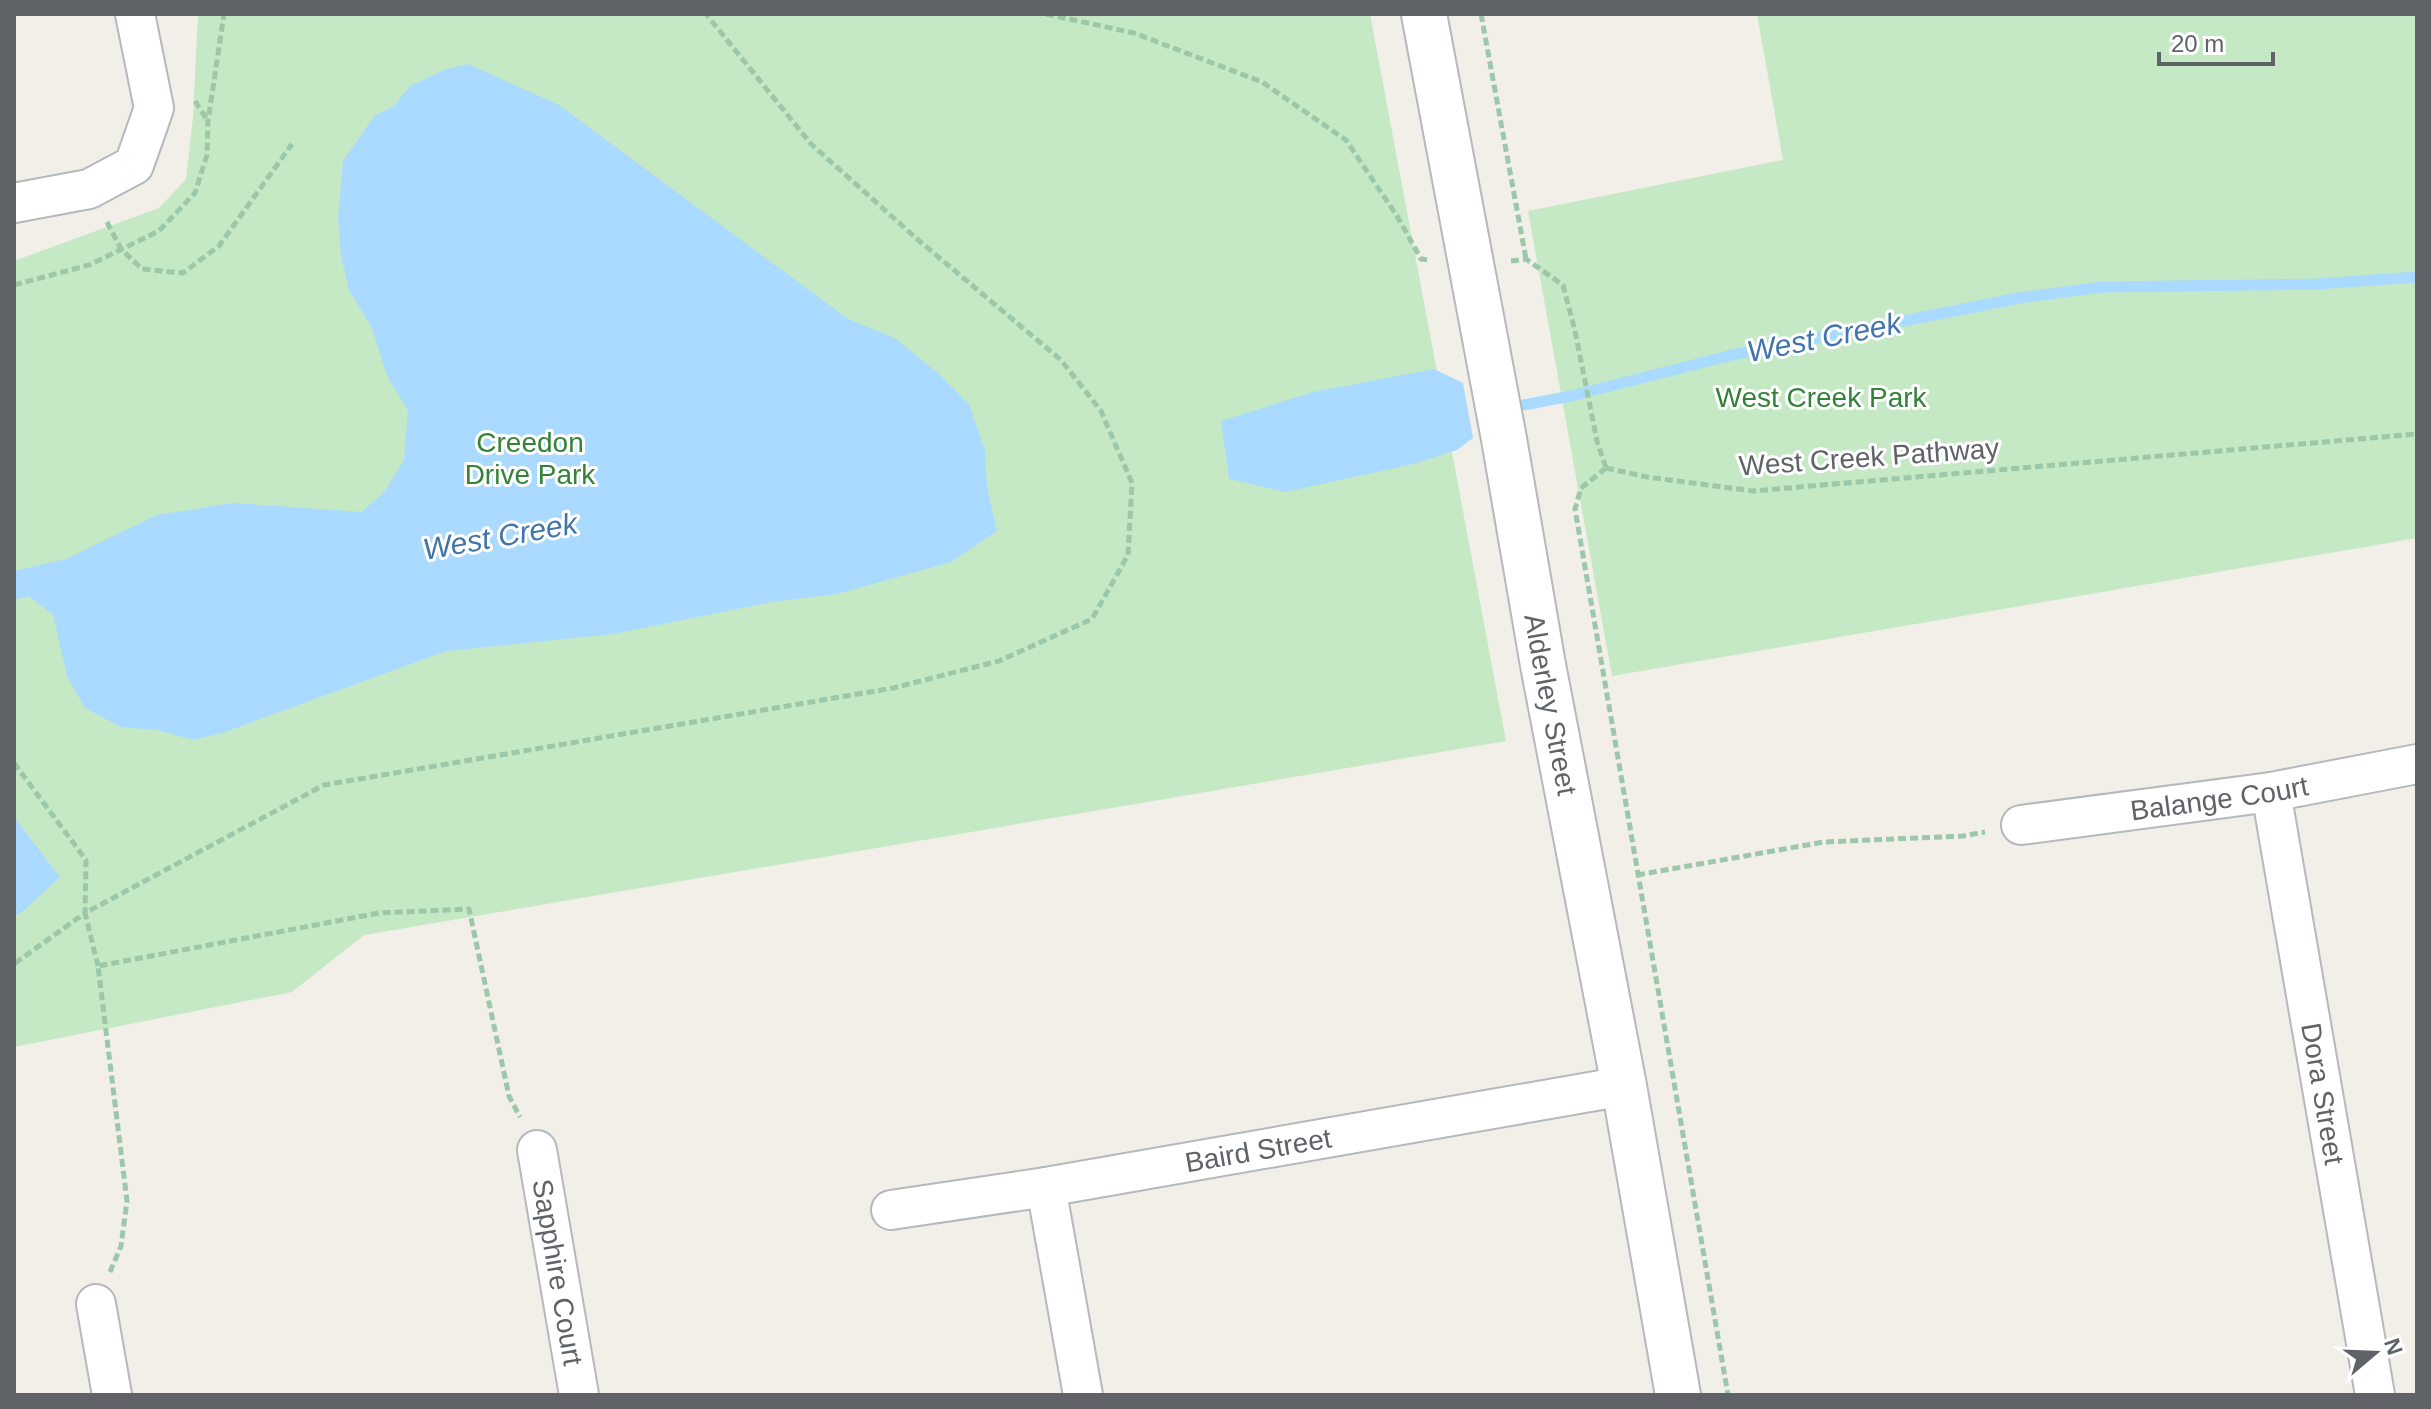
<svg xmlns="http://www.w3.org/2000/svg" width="2431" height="1409" font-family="Arial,sans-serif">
<rect width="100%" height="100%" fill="#f1efe8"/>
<path fill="#c5e8c5" d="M198,14h1172l136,727 -1142,194 -72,57 -278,55v-786l145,-53 27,-29 7,-61z
M1757,14h660v524l-805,138 -84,-465 255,-51z"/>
<path fill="#aadaff" d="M468,64l91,41 289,214 47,19 43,35 31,31 16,47 2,37 10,43 -46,31 -114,32 -65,8 -159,32 -167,17 -221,81 -32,8 -36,-10 -36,-3 -36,-19 -18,-32 -14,-61 -24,-19 -15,4v-29l52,-12 91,-44 76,-12 129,9 23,-21 19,-31 4,-50 -21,-34 -15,-48 -23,-38 -8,-34 -3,-39 5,-56 32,-46 18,-8 17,-21 36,-17z
M1434,369l29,14 10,55 -16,12 -44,14 -128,28 -56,-13 -8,-58 92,-29z
M14,817l46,60 -38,35 -8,4z"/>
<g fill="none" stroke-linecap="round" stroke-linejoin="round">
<path stroke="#aadaff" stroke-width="11" d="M1507,408l64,-12 161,-41 287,-57 82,-11 215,-3 101,-7"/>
<defs>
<g id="minor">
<path d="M14,203l75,-14 45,-24 20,-57 -19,-94"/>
<path id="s1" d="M2271,792l104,603"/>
<path id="s2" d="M2021,825l250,-33 146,-28"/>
<path id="s3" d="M537,1150l42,245"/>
<path d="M1046,1187l37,208"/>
<path id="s4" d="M891,1210l155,-23 578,-101"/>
<path d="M96,1304l16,91"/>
</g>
<g id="tertiary">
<path id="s5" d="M1424,14l80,425 39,226 81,421 54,309"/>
</g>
</defs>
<use href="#minor" stroke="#b5b8bc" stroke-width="42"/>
<use href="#tertiary" stroke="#b5b8bc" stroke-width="48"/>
<path stroke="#9cc7a9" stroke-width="5" stroke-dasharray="8 4" stroke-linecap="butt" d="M1046,14l88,19 128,49 84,58 51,76 24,43 9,1
M1481,14l45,245
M195,101l13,20
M107,222l14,27 21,20 41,4 36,-27 73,-102
M1511,261l15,-2 37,26 12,46 22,110 9,27
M14,285l75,-20 70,-34 36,-38 12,-38 1,-34 16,-107
M1606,468l-25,20 -6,21 153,886
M1606,468l41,9 106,14 664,-57
M14,763l72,97 -1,53 -71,51
M1637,875l187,-33 139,-6 22,-4
M98,966l-13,-53 239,-128 569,-97 106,-27 93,-42 36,-64 4,-72 -31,-72 -40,-51 -144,-121 -106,-95 -105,-130
M110,1272l11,-26 6,-45 -29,-235 281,-53 90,-4 40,187 11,21"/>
<use href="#minor" stroke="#fff" stroke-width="38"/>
<use href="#tertiary" stroke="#fff" stroke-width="44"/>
</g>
<g text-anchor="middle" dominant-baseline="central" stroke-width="6" stroke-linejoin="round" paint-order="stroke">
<g font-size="28" fill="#348238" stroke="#fff">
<text x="1821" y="397">West Creek Park</text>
<text x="530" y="442">Creedon<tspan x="530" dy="32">Drive Park</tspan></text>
</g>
<g font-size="28" fill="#5f6368" stroke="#fff">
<text transform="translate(1869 457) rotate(-4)">West Creek Pathway</text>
<text stroke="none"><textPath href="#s5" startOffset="702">Alderley Street</textPath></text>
<text stroke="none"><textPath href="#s2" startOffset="200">Balange Court</textPath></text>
<text stroke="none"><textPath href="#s1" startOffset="306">Dora Street</textPath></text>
<text stroke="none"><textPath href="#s4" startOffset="372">Baird Street</textPath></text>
<text stroke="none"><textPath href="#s3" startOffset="124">Sapphire Court</textPath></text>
</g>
<g font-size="30" font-style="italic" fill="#4174aa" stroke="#fff">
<text transform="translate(1824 337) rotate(-11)">West Creek</text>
<text transform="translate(500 536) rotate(-10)">West Creek</text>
</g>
</g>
<rect width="2431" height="1409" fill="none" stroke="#5f6368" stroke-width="32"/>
<g transform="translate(2375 1353) rotate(71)" stroke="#ffffff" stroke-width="6" paint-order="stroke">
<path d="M0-6L14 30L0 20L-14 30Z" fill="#5f6368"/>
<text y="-12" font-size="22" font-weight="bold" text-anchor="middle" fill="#5f6368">N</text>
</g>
<path d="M2159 52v12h114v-12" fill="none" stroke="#5f6368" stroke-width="4"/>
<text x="2171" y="52" font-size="24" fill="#5f6368" stroke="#ffffff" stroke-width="6" paint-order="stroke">20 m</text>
</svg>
